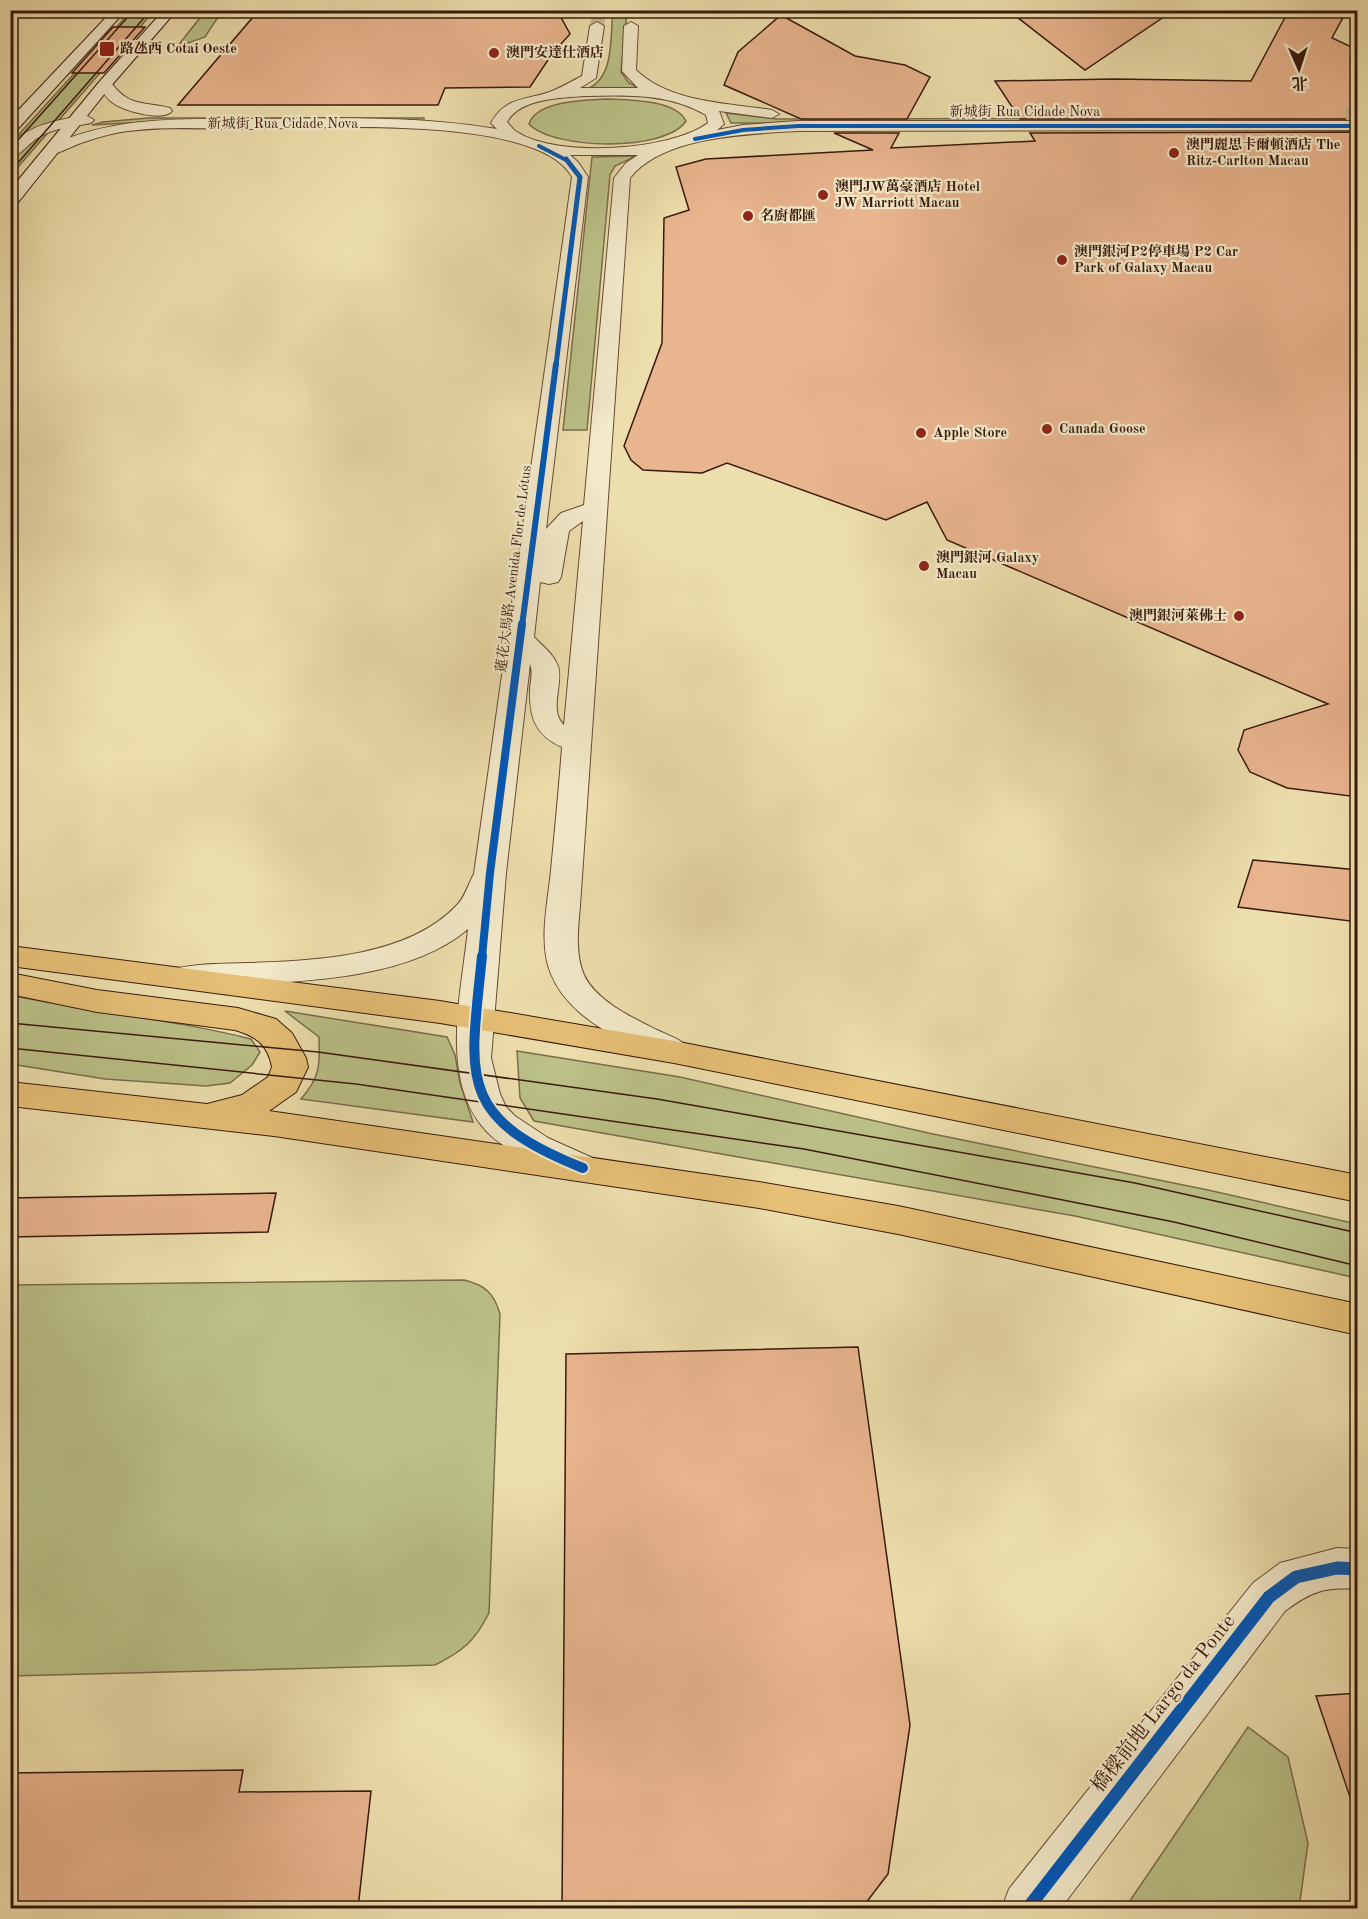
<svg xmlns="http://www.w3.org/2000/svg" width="1368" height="1919" font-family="'Old Standard TT','Noto Serif SC',serif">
<rect width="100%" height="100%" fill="#eddfad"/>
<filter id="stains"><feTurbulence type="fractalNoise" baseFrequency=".00333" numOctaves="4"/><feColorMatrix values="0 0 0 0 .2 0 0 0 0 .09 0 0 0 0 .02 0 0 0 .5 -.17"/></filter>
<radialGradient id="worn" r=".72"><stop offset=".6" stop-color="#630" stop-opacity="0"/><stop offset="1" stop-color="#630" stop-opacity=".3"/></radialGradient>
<path fill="#bbc188" stroke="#7a6d4a" stroke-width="1.5" d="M206,10l16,1 -17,26 -28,10z
M131,11h23l-143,164v-32z
M613,11h14l-6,61 8,11 10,5h-50c26,-12 21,-54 24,-77z
M605,99c23,1 70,0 81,22 -20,31 -133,29 -157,3 7,-23 56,-24 76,-25z
M726,113l51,6 580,-1 1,5h-627z
M148,118h276v6l-278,-2 -54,3 11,-3z
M636,156l-21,10 -5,9 -23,255h-24l29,-273z
M10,995c80,17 162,24 241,44l9,13 -8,13 -22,18 -24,3 -101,-7 -94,-15z
M285,1011l162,26 8,18 5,28 13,39 -172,-23c19,-22 19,-33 18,-62z
M517,1051l163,26 253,57 275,56 149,34v54l-282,-62 -541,-95 -14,-23z
M464,1280c21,5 30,13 36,34l-11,299c-14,28 -26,38 -54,52l-424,11v-391z
M1248,1727l40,30 20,86 -9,65h-174z"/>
<path fill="#e9b58f" stroke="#39190c" stroke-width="1.5" d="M259,10h298l13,24 -18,20 -22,33 -85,1 -7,17h-260z
M1008,10h166l-89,60z
M1289,10h58l-15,28 26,12v69h-338l-25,-38 119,-2 137,2z
M781,15l74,41 50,9 25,12 -23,42h-106l-77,-34 14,-33z
M113,27h32l-41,46h-32z
M1358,132v665l-71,-9 -37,-16 -12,-22 6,-20 84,-26 -381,-164 -20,-38 -41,18 -159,-57 -25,10 -59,-3 -12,-10 -7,-14 38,-103 2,-125 25,-8 -13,-43 30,-8 167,-9 -39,-17h65l-8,15 144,-7 -5,-8z
M1253,860l105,10v52l-120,-15z
M276,1193l-8,39 -258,5v-39z
M858,1347l52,378 -22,149 -26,34h-300l4,-554z
M1358,1693v106l-7,1 -35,-104z
M243,1770l-4,22 132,-1 -13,117h-348v-135z"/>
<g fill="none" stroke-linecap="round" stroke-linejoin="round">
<path stroke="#c9b78d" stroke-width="14" stroke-dasharray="14 7" stroke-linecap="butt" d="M597,26l1,-9
M1346,115h12"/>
<defs>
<path id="street" d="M597,22l7,4 -8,52 -16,10h58l-16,-17 2,-45 7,-4 7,4 -2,44c34,33 92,33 136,40l7,4 -7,4 -53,-7 5,13 -7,6 26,-5 55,-4h558l2,9 -560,1c-50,3 -135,5 -168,47l-50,728c-2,22 -5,48 4,69 12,26 49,43 73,55 13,6 27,10 34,22l-5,8c-23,6 -46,-10 -67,-21 -27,-15 -56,-35 -68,-65 -13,-31 -3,-72 0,-104 4,-41 8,-82 11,-123 -27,-12 -33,-30 -32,-59 1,-8 3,-16 0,-24l-24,209 -15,185 9,36 6,13 9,9 33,22 47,21 6,9 -6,9c-4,1 -9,4 -13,4 -16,0 -37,-14 -51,-21 -18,-9 -37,-18 -49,-34 -42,-51 -20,-137 -14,-197 -56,48 -158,53 -229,55 -22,1 -44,5 -65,-1l-5,-7 5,-7c24,-6 49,-5 74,-6 65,-2 160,-6 208,-57 9,-8 12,-22 18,-32l98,-697c-33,-63 -256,-49 -321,-48 -41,0 -82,-3 -123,2 -15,2 -30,6 -44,11 -10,3 -20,9 -30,12l-8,-5 2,-3c73,-32 139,-26 216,-27 78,-1 156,-3 233,10l-6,-6c16,-28 36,-22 61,-32 10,-4 20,-10 30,-15l8,-50zM585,96c42,-1 84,-3 121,19l2,8c-38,28 -151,35 -191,9 -4,-2 -7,-7 -10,-10 13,-24 54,-24 78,-26zM570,155h68l-12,8 -12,15 -30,327 -23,8 -15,16 42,-352 -10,-15zM583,521l-19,204c-16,-15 0,-42 -6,-59 -5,-13 -16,-20 -24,-29l6,-55 9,2 9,-2 3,-5 8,-46z
M105,80l5,1c19,27 33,20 60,27l2,3c-9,11 -48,0 -59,-8 -7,-5 -11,-12 -15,-19z
M86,115l8,5 -3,3c-17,4 -34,4 -50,13 -11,5 -19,19 -31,22v-14c22,-20 48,-24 76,-29z
M1337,1548l21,1v40c-34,-2 -46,2 -73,22l-224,297h-59l7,-19 244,-306 27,-20z"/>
<path id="secondary" d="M113,10h13l-111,122 -5,1v-14z
M164,10h13l-67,77 -94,118 -6,1v-16l90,-109z"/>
<path id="primary" d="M10,946l430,55 234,40 684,134v27l-684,-139 -234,-40 -430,-57z
M10,973l87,17 141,18 38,11 16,14 14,25 2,9 -12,25 -27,19 490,71 139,24 460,98v31l-460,-101 -139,-26 -485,-72 -264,-30v-24l197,22 35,-9 26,-18 4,-10c-4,-22 -16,-31 -37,-37l-138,-18 -87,-18z"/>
</defs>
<use href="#street" stroke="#664a34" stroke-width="2"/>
<use href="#secondary" stroke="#39190c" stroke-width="2"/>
<use href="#primary" stroke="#39190c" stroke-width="2"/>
<use href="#street" fill="#f3eaca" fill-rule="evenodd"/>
<use href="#secondary" fill="#f3eaca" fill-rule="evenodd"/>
<use href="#primary" fill="#e6c076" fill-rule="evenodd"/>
<path stroke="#39190c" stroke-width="1.5" d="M10,149l124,-139
M10,172l141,-162
M10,1023l308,29 339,47 478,84 223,50
M10,1048l346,36 448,65 370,73 184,44"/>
<defs>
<path id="cycleway-far5" d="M695,139l48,-9 55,-4h560
M539,146l29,15"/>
<path id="cycleway-far4" d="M556,365l24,-188 -14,-18"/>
<path id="cycleway-far3" d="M522,626l34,-262"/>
<path id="cycleway-far2" d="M482,957l8,-84 32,-249"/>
<path id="cycleway-far1" d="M482,956c-12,121 -27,161 101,212"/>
<path id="cycleway" d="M1028,1908l241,-311 27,-20 41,-9 21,1"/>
</defs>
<use href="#cycleway-far5" stroke="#f3eaca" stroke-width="5"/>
<use href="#cycleway-far4" stroke="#f3eaca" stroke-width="8"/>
<use href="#cycleway-far3" stroke="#f3eaca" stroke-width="8"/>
<use href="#cycleway-far2" stroke="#f3eaca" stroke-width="11"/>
<use href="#cycleway-far1" stroke="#f3eaca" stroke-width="14"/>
<use href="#cycleway" stroke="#f3eaca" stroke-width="16"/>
<use href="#cycleway-far5" stroke="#0057b8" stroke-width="4"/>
<use href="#cycleway-far4" stroke="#0057b8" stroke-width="5"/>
<use href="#cycleway-far3" stroke="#0057b8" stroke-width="6"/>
<use href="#cycleway-far2" stroke="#0057b8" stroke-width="8"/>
<use href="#cycleway-far1" stroke="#0057b8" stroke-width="10"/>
<use href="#cycleway" stroke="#0057b8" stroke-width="13"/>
</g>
<g fill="#8f2418" stroke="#f3eaca" stroke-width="2">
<rect x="99" y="41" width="16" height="16" rx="3"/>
<circle cx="494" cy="53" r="6"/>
<circle cx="1174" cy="153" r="6"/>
<circle cx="823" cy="195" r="6"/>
<circle cx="748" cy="216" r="6"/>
<circle cx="1062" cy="260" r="6"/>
<circle cx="1047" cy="429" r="6"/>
<circle cx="921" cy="433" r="6"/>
<circle cx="924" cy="566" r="6"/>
<circle cx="1239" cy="616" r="6"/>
</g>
<g text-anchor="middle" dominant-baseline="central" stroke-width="4.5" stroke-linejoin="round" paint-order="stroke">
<g font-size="14" font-weight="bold" fill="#39190c" stroke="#f3eaca" text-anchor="start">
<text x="120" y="49">路氹西 Cotai Oeste</text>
<text x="506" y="53">澳門安達仕酒店</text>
<text x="1186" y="145">澳門麗思卡爾頓酒店 The<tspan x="1186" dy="16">Ritz-Carlton Macau</tspan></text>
<text x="835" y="187">澳門JW萬豪酒店 Hotel<tspan x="835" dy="16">JW Marriott Macau</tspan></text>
<text x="760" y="216">名廚都匯</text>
<text x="1074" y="252">澳門銀河P2停車場 P2 Car<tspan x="1074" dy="16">Park of Galaxy Macau</tspan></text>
<text x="1059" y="429">Canada Goose</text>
<text x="933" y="433">Apple Store</text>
<text x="936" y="558">澳門銀河 Galaxy<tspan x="936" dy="16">Macau</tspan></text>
<text x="1227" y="616" text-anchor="end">澳門銀河萊佛士</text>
</g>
<g font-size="14" fill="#39190c" stroke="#f3eaca">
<text x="1025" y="112">新城街 Rua Cidade Nova</text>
<text x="283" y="124">新城街 Rua Cidade Nova</text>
<text transform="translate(514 569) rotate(-83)">蓮花大馬路 Avenida Flor de Lótus</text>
</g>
<g font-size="20" fill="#39190c" stroke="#f3eaca">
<text transform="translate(1164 1704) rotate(-52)">橋樑前地 Largo da Ponte</text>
</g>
</g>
<rect width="1368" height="1919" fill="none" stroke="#eddfad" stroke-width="36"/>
<rect x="12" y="12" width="1344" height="1895" fill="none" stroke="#39190c" stroke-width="3"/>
<rect x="18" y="18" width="1332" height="1883" fill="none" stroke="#39190c" stroke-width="1.5"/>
<g transform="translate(1299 69) rotate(177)" stroke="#f3eaca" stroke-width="4.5" paint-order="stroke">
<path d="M0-4.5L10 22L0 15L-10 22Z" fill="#39190c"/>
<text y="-9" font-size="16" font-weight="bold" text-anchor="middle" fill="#39190c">北</text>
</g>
<rect width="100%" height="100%" filter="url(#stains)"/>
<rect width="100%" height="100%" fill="url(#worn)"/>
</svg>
